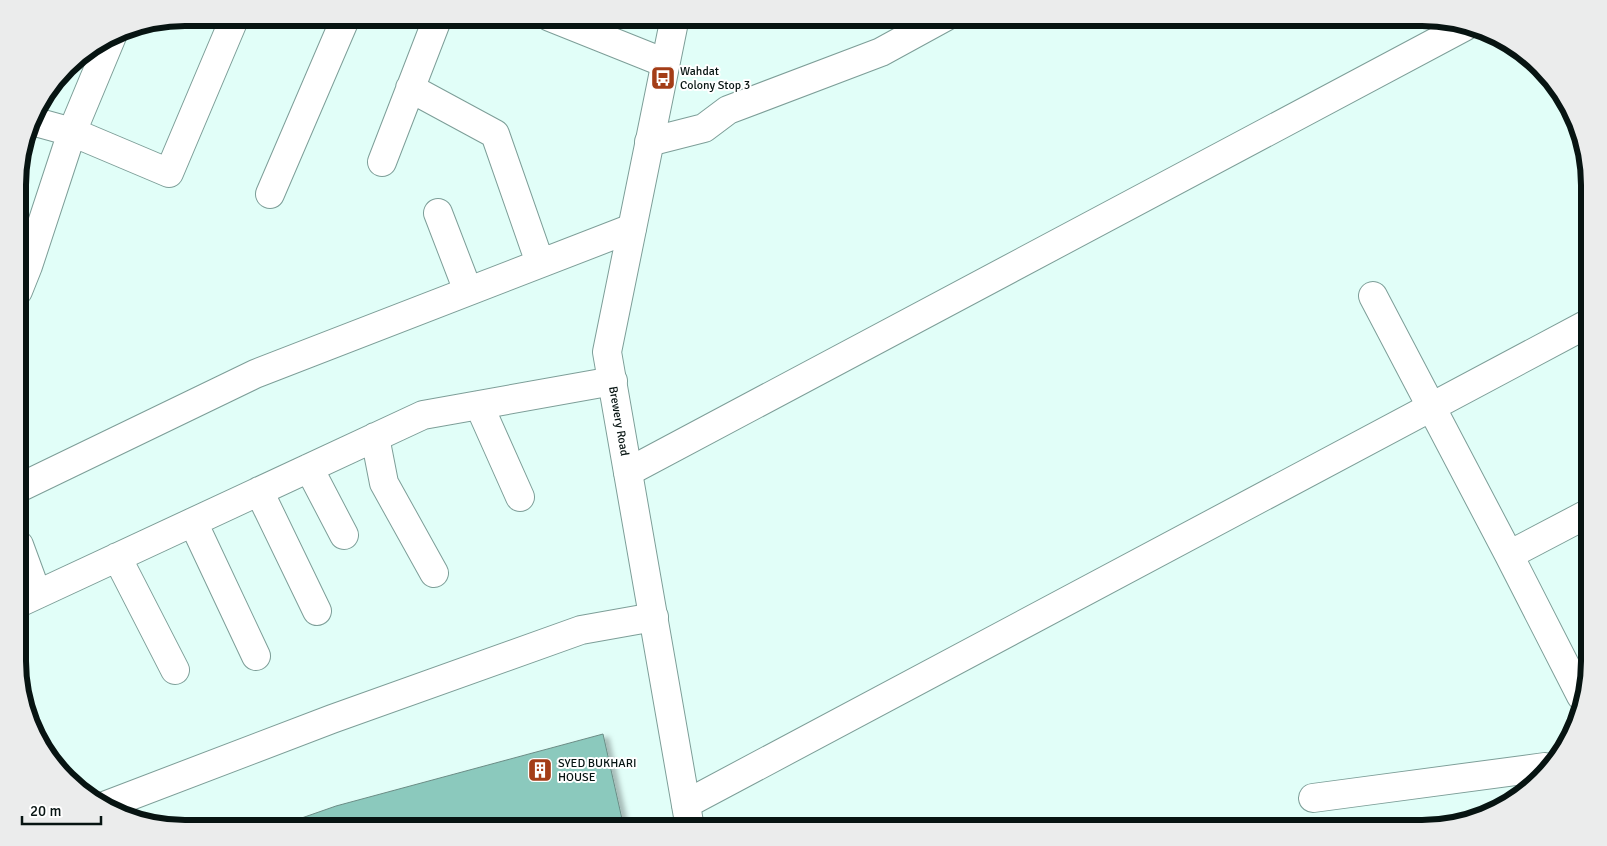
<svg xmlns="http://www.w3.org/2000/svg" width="1607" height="846" font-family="Signika,sans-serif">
<defs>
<filter id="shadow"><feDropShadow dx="5.5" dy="3" stdDeviation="2.5" flood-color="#0004"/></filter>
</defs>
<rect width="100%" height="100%" fill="#e1fef8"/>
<path fill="#8bc9bd" stroke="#6c8d86" filter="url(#shadow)" d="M603,734l21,94h-351l63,-22z"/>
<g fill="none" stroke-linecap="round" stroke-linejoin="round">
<defs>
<path id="minor" d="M550,17l115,46
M410,88l85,46 45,129
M32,121l40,11 97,41 66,-156
M649,142l55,-14 24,-18 153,-58 64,-35
M382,162l56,-145
M270,194l76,-177
M438,213l30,78
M18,291l10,-25 44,-134 40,-96
M1373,296l136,259 72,141
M479,405l41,92
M375,437l9,46 50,90
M309,468l35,67
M628,472l836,-445
M19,488l236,-114 377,-146
M259,491l58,120
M193,522l63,134
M19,545l18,49
M1509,555l80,-42
M117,557l58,113
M19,603l404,-188 190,-34
M1313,798l232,-31
M686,804l903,-481
M104,806l228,-87 249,-89 73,-13"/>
<g id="major">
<path id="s1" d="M675,17l-68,335 83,476"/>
</g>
</defs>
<use href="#minor" stroke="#7d9e98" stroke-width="30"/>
<use href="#major" stroke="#7d9e98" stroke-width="30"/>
<use href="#minor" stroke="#fff" stroke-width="28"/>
<use href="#major" stroke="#fff" stroke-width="28"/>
</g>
<defs>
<symbol id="bus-square" viewBox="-11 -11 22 22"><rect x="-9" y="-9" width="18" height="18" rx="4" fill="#a33d17" stroke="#fff"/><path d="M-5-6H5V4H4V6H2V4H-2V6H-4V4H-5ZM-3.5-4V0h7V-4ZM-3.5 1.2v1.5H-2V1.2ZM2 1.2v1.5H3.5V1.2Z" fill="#fff"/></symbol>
<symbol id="building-square" viewBox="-11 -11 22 22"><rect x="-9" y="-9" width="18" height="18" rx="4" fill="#a33d17" stroke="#fff"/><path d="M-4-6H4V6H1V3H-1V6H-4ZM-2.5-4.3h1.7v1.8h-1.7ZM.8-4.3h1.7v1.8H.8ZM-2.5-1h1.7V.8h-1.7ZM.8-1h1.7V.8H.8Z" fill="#fff"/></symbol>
</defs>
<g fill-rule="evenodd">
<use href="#bus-square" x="649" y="64" width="28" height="28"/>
<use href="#building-square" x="526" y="756" width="28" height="28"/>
</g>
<g text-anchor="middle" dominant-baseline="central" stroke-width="4" stroke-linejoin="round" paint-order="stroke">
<g font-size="12" fill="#071412" stroke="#fff" text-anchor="start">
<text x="680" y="71">Wahdat<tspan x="680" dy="14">Colony Stop 3</tspan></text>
<text x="558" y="763">SYED BUKHARI<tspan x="558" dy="14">HOUSE</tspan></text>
</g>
<g font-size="12" fill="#071412" stroke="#fff">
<text stroke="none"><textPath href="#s1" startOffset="412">Brewery Road</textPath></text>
</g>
</g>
<path d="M0 0H1607V846H0ZM185 26H1422A159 159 0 0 1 1581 185V661A159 159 0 0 1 1422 820H185A159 159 0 0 1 26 661V185A159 159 0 0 1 185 26Z" fill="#ebecec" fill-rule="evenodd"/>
<path fill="none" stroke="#071412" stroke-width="6" d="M185 26H1422A159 159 0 0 1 1581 185V661A159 159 0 0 1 1422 820H185A159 159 0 0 1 26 661V185A159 159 0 0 1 185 26Z"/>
<path d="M22 816v8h79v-8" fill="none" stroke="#071412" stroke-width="2.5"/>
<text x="30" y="816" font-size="15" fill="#071412" stroke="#ffffff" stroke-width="4" paint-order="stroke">20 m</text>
</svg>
